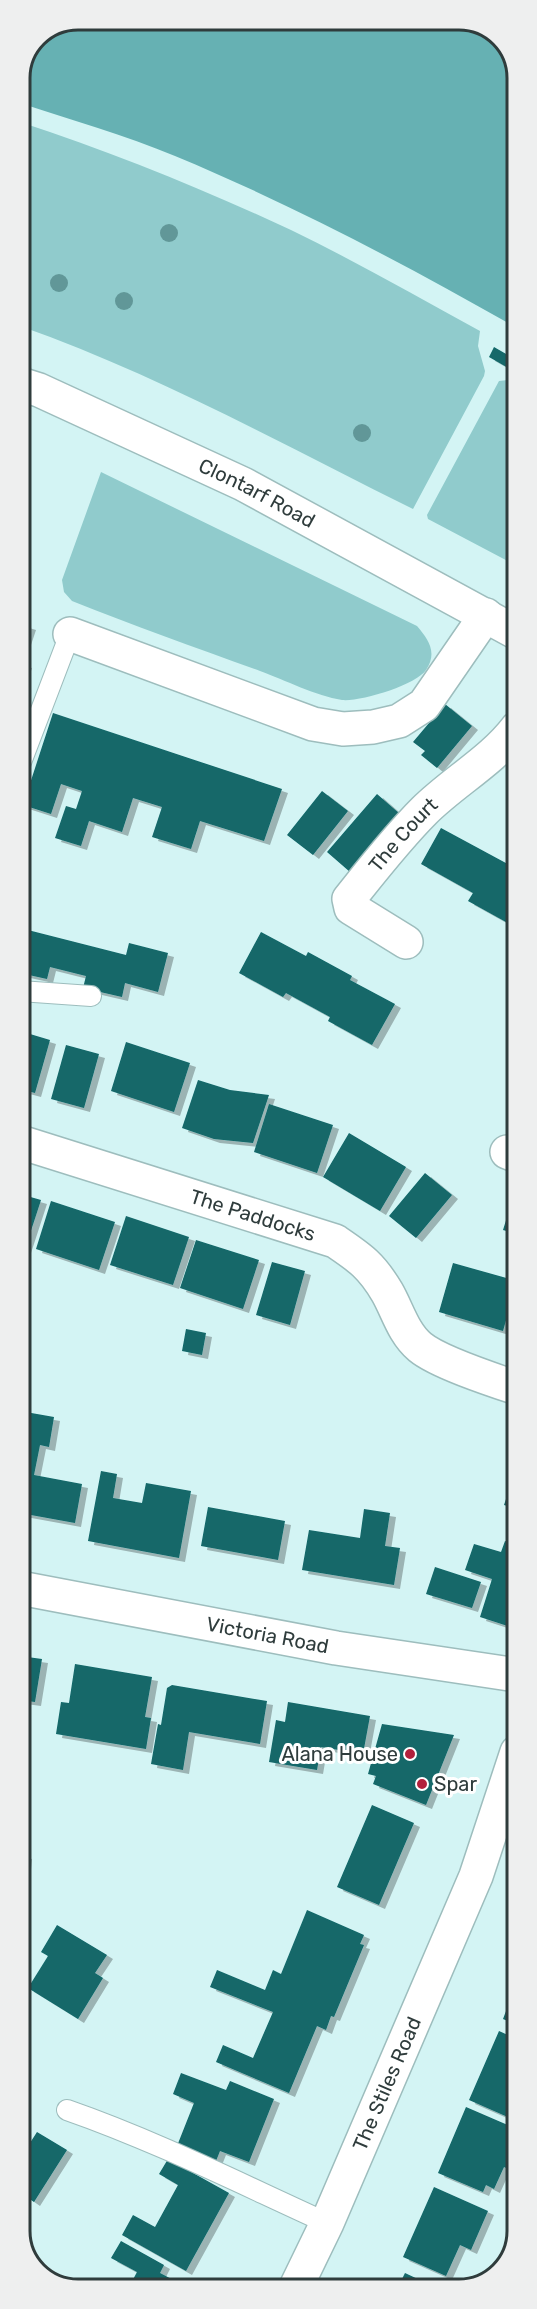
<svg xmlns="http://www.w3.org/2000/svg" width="537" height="2309" font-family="Rubik,sans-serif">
<defs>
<filter id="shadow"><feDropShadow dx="6" dy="4" stdDeviation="0" flood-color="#0004"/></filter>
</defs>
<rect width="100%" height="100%" fill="#d3f4f4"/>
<path fill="#90cbcc" d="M20,122c92,30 183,67 271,108 64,31 127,67 189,101l-2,15 7,25 -1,5 -71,133c-129,-64 -257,-135 -393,-183z
M517,379v187l-89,-47 -1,-4 72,-134z
M101,472l316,154c11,13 21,26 9,44 -10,15 -66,32 -84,30 -26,-4 -57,-20 -82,-29 -63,-23 -126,-45 -188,-70l-8,-9 -2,-12z"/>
<path fill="#66b1b3" d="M78,20h389l31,14 18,33 1,261c-111,-63 -224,-123 -342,-172 -50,-21 -104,-36 -155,-53v-26l17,-41z"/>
<path fill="#126769" filter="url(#shadow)" d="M494,347l21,12 -5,10 -21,-12z
M20,623l10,3 -5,15 -5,-2z
M20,663l6,1 -6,18z
M445,704l27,22 -35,42 -16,-13 4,-4 -12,-9z
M53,713l229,76 -18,52 -64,-20 -9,28 -39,-12 10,-30 -29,-9 -11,34 -33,-11 -8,25 -26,-8 11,-32 10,3 6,-18 -21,-7 -10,30 -28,-9z
M322,791l26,20 -35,44 -26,-20z
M377,794l23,20 -50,58 -23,-20z
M441,828l76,41v59l-49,-27 5,-8 -52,-29z
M20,928l106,27 3,-12 39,10 -10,39 -33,-9 -3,14 -39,-9 3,-12 -36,-9 -3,12 -27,-6z
M261,932l45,24 2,-4 44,24 -2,4 45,24 -23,41 -44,-24 2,-4 -44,-24 -3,4 -44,-24z
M20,1031l30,9 -15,53 -15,-4z
M126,1042l64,21 -16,49 -63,-21z
M66,1045l33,9 -15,54 -33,-9z
M198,1080l32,10 39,5 -16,48 -39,-4 -32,-11z
M269,1104l64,21 -16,48 -63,-21z
M349,1133l57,34 -26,44 -57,-34z
M425,1173l27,22 -36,43 -27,-22z
M516,1188h1v46l-14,-4z
M20,1194l21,6 -16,49 -5,-2z
M51,1201l64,21 -16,48 -63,-21z
M126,1216l63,21 -16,48 -63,-20z
M196,1240l63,20 -16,49 -63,-21z
M272,1262l33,9 -15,54 -34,-10z
M453,1263l64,18 -14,50 -64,-19z
M186,1329l20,4 -4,22 -20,-4z
M20,1411l34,6 -5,30 -9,-2 -6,30 48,9 -7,39 -55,-10z
M101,1471l16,3 -4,24 29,5 4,-20 45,8 -12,67 -91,-17z
M512,1481l5,2v26l-13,-4z
M208,1507l77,14 -7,39 -77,-14z
M364,1509l26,4 -5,33 15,2 -6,37 -92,-15 7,-40 51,8z
M505,1541l12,4v84l-37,-12 12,-38 -27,-9 9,-26 27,8z
M435,1567l46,15 -9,26 -46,-14z
M20,1656l22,3 -7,43 -15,-2z
M75,1664l77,13 -7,40 6,1 -5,31 -90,-15 5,-32 8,1z
M172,1685l95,16 -7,43 -71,-12 -6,38 -32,-6 7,-40 3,1 6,-37z
M288,1702l82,14 -7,38 -42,-7 -4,23 -48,-8 7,-42 9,2z
M382,1724l72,11 -28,70 -53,-21 3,-8 -8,-2z
M372,1805l42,18 -35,82 -42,-18z
M20,1854l6,1 -2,21h-4z
M307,1910l57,25 -4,9 4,1 -30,72 -3,-1 -5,14 -9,-4 -28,67 -73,-31 7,-17 30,13 20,-46 -63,-25 7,-17 48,20 8,-20 8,4z
M57,1925l50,30 -12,18 8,5 -25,41 -50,-31 20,-32 -7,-4z
M517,1982v43l-14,-6z
M499,2031l18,8v82l-48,-21z
M181,2073l45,17 4,-9 44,18 -25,63 -29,-11 -4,10 -39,-15 17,-43 -21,-9z
M466,2107l51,22v36l-2,7 -11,-5 -10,22 -8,-4 -3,7 -45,-19z
M37,2132l30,18 -33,52 -13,-9v-36z
M168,2159l61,34 -43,78 -64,-36 11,-20 22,12 23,-42 -19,-11z
M434,2187l54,24 -17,39 -11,-5 -14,31 -43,-19z
M121,2241l43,24 -4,8 23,12 -2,4h-53l9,-17 -26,-14z
M405,2273l32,15 -40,1z"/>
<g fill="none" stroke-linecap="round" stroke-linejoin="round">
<defs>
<path id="service" d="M20,765l50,-131
M20,991l71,5
M67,2110c89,31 174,74 260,113"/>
<g id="minor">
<path d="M70,634l243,90 30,5 30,-2 26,-6 25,-16 62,-90"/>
<path id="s1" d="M406,942l-55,-34 -2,-9c24,-30 48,-61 75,-88 29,-29 68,-50 93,-83"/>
<path id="s2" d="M20,1142l315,99c25,17 36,24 52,51 10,17 16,41 33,55 18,15 73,33 97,41"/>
<path d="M507,1152l10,4"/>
<path id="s3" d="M20,1588l316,60 181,27"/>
<path id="s4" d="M295,2289l32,-66 149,-347 41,-124"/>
</g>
<g id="secondary">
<path id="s5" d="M20,384l19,6 204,94 274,149"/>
</g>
</defs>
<use href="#service" stroke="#9dbdbd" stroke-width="22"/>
<use href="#minor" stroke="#9dbdbd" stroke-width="36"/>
<use href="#secondary" stroke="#9dbdbd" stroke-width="36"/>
<use href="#service" stroke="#fff" stroke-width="20"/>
<use href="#minor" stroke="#fff" stroke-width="33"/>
<use href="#secondary" stroke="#fff" stroke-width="33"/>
</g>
<g fill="#619798">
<circle cx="169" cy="233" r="9"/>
<circle cx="59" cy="283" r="9"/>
<circle cx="124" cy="301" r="9"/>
<circle cx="362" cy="433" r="9"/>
</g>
<g fill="#b2203c" stroke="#fff" stroke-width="2">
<circle cx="410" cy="1754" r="6"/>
<circle cx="422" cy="1784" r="6"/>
</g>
<g text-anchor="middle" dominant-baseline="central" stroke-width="6" stroke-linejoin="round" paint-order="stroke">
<g font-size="20" fill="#2f3c3c" stroke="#fff">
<text stroke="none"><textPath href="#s5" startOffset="261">Clontarf Road</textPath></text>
<text stroke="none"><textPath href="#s1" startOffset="158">The Court</textPath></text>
<text stroke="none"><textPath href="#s2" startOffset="244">The Paddocks</textPath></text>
<text stroke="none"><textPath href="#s3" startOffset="252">Victoria Road</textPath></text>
<text stroke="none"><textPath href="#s4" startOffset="225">The Stiles Road</textPath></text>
</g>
<g font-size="20" fill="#2f3c3c" stroke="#fff" text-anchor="end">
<text x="398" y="1754">Alana House</text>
<text x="434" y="1784" text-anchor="start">Spar</text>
</g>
</g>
<path d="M0 0H537V2309H0ZM78 30H459A48 48 0 0 1 507 78V2231A48 48 0 0 1 459 2279H78A48 48 0 0 1 30 2231V78A48 48 0 0 1 78 30Z" fill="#eeefef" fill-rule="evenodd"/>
<path fill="none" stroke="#2f3c3c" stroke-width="3" d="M78 30H459A48 48 0 0 1 507 78V2231A48 48 0 0 1 459 2279H78A48 48 0 0 1 30 2231V78A48 48 0 0 1 78 30Z"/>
</svg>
